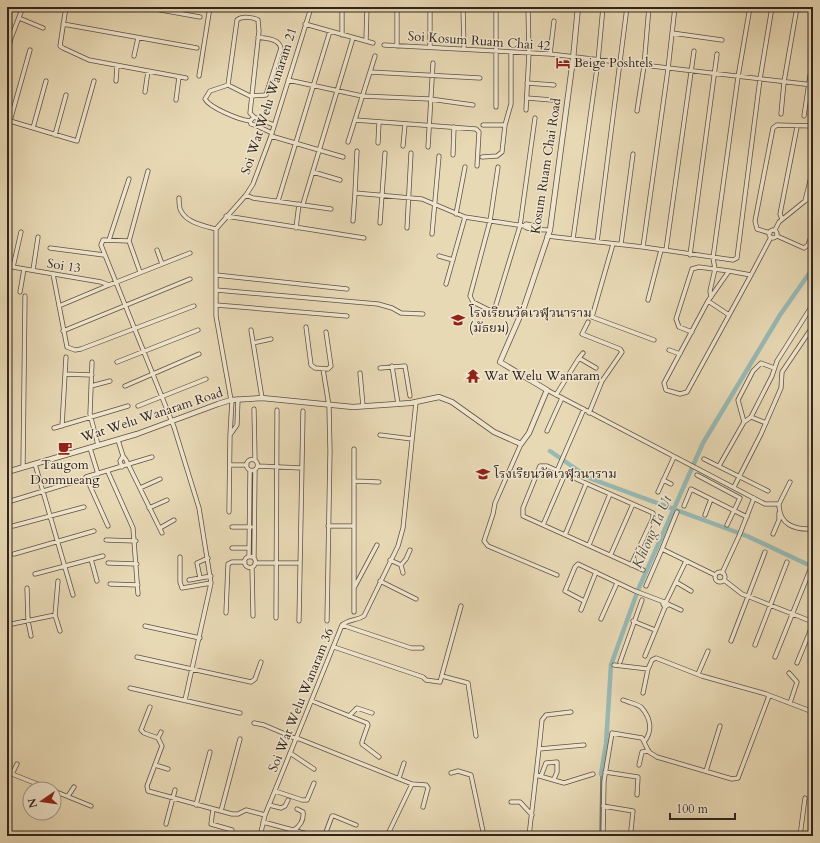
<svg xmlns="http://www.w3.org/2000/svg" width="820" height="843" font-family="Cardo,'Noto Serif Thai',serif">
<rect width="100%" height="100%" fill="#e8d9b5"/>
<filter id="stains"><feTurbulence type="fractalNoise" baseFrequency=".005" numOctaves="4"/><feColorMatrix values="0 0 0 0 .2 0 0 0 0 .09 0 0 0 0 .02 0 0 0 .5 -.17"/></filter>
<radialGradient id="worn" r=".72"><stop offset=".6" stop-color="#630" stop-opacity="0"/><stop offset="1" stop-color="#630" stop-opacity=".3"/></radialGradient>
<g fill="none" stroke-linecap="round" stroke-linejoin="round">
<path stroke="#6e7d78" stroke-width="1.5" d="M600,836l1,-62"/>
<path stroke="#98b9b4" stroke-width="4.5" d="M550,451l39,27 158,58 66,31
M601,774l5,-30 5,-79 27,-75 65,-147 77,-128 33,-47"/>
<defs>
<path id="minor" d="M66,7l-6,39 3,2 26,12 97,18
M144,7l56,10
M342,7v28
M430,7v40
M463,7l1,42
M717,7l14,2
M19,18l24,10
M63,24l134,24
M305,24l68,19
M672,33l50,7
M366,41l1,-34
M384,45l166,9 263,31
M397,46v-39
M550,54l4,-33
M7,56l4,-18 12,-31
M134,56l4,-18
M370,72l110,6
M199,76l11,-69
M288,80l74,16 68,3 43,6
M116,81l1,-15
M527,83l27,2
M228,85l9,-65c5,-4 16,-3 21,0l1,11 -9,82 4,4
M145,92l3,-21
M527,98l25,2
M176,100l3,-23
M496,107v-100
M526,110l3,-57 -1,-46
M637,111l7,-45 5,-59
M781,114l3,-32 13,-75
M804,116l9,-60
M259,120l-2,6 -6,-2 -1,-3 4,-4 20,8
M355,120l121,9 3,3 -2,34
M10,121l67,20 17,-60
M250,121c-10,-1 -40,-13 -45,-22l5,-8 18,-6 22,11 16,-1 15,-47c-3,-10 -14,-9 -23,-11
M7,122l3,-1 20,-71
M483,125h22
M257,126l15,7
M33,128l13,-47
M55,135l11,-40
M271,136l72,21
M348,142l27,-86
M378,143l1,-21
M403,146l2,-22
M428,147l5,-84
M453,155l1,-28
M482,157l15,-1 5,-4 3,-27 6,-21v-52
M498,167l-8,54 -20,75 3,6 16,8 6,-2 25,-82 15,-108
M313,172l27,8
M355,193l2,-42
M246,195l7,3 78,11
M179,198c0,4 0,10 2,13 6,12 24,15 35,18
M278,201l52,-170
M805,201l8,-5
M303,204l50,-166
M456,214l9,-47
M226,216l138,22
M782,219l-2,-5 17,-87
M353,221l2,-28 67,6 43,18 59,9c5,5 18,3 26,4
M380,223l5,-70
M524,226l2,-2 9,2 2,3
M296,228l3,-24
M407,228l4,-75
M769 234a4 4 0 1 1 8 0a4 4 0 1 1-8 0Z
M775,230l4,-8 26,-21 8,-32
M770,233l-13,-4 -2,-8 18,-93 4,-3 36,1
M432,234l7,-78
M547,236l96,11 90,13 4,-2 23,-179 12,-72
M777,236l27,12 4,-3 5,-13
M573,239l25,-178 5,-54
M109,240l20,-61
M129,241l-26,-1 -2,5 73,182 25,81 12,75 -26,117
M597,242l30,-235
M613,244l-21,73 62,23
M621,244l12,-90
M643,247l25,-178 7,-62
M50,248l54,7
M157,250l5,14
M666,250l28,-199
M690,255l27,-201
M439,256l14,4
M7,266l94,16 8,3 81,-32
M13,267l8,-35
M33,270l5,-33
M729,271l22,4 -64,117 -7,2 -14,-4 -2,-7 44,-82z
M140,272l-11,-31 19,-70
M53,274l14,73 8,3 6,-1 113,-43
M216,275l131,14
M751,275l20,-38
M446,284l19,-67
M216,290l162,14 14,4 9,5 22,1
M20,292l4,-23
M711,297l-1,-6 5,-22 -2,-11 25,-181 12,-70
M648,300l13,-50
M708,301l21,14
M216,305l131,11
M59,306l50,-21
M588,322l-6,12 38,15 2,3 -20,29 -13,32
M306,327l5,38 4,3 13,1 3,-3 -5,-34
M251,330l11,68
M63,331l127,-52
M692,332l-13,-5 -3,-8 16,-50 7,-2 30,4
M253,343l18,-4
M669,350l11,4
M579,358l4,-5
M92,362l-2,52 8,31
M117,362l81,-32
M392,366l6,38
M380,368l25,-2 5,30
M323,369l6,37 1,45 -3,170
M360,373l3,33
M65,374l27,1
M91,386l19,-5
M125,386l74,-32
M547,390l218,114h14c0,21 16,26 34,25
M556,395l23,-37 17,10
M231,400l-15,-84v-87l30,-34 7,-11 18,-48 39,-125
M232,400l-2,35 7,-10 1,-26
M138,406l68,-27
M254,409l1,51
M751,417l15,6
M744,422l-6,-22 15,-29 8,-8 13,5
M62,426l4,-69
M54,428l74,-22
M547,431l15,-33
M380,435l32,4
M118,440l5,16 3,4 36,73
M521,444l-26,59 -2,11 -9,27 4,5 69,29
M90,448l8,26
M704,459l64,32
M246.5 465a5.5 5.5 0 1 1 11 0a5.5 5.5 0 1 1-11 0Z
M35,464l38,131
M230,465h17
M258,466l44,2
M719,466l25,-44 7,-5 21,-41 5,-15 36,-57
M23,467l2,-171
M122,467l-2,-6 3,-5
M557,471l27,-62
M108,472l25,56 5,66
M697,475l43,23 -13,27
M663,480l8,4
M354,481l25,1
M734,487l27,-53 20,-46 1,-16 31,-46
M140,488l20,-9
M812,490h1
M658,492l16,-35
M11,501l62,-19
M779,504l11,-22
M684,506l7,-17 56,28
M149,508l18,-8
M229,512l1,-77
M705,515l6,-16
M543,525l22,-51
M13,526l71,-19
M108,526l-22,-49 66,-20
M328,526h26
M232,527h19
M160,528l14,-8
M773,534l6,-14v-7
M565,535l21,-51
M106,540l30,1
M589,545l21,-51
M232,548h17
M662,549l15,-37
M14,554l80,-23
M611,554l22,-50
M244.5 562a5.5 5.5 0 1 1 11 0a5.5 5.5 0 1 1-11 0Z
M180,557v25l2,6 29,-5
M249,557l1,-87
M254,558l1,-88
M91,559l6,22
M390,560l11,5 2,8
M108,563l29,1
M255,563h45
M401,565l5,-6 4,-9
M631,565l22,-47v-5l-106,-47h-7l-17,42v8l120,54
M252,567l1,49
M715 577a5 5 0 1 1 10 0a5 5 0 1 1-10 0Z
M722,573l17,-37 15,-38
M35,574l68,-18
M200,578l-3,-15 11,-5
M189,580l22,-4
M724,580l18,14 71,28
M58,581l-3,34 5,16
M380,581l36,18
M676,582l15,9
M110,584l28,1
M646,586l16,-37 53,26
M27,588l1,33 3,15
M354,588l23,-43
M584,601l-19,-10 10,-24 3,-3 57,27 29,11
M666,602l20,-41
M668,604l13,6
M581,610l15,-38
M354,612v-163
M226,613l2,-49 4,-2h13
M276,618l1,-208
M601,619l16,-36
M299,621l4,-210
M633,621l22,9
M7,625l48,-10
M342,625l69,23h11
M145,626l55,12
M731,641l34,-89
M755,645l32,-83
M334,647l89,30 3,3 14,2 21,-76
M645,656l20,-49 3,-2 -2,-4 -3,3 2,3
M137,657l114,25 4,-3 6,-17
M775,657l35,-87
M620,662l22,-62
M797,663l16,-39
M614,665l34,4 4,-9 4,-2 46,18 64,18 47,18
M789,673l8,9 -7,21
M698,674l10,-23
M442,676l26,7 8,53
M130,688l110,25
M643,693l5,-24
M623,700c5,2 14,4 18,7 10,11 12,24 3,35
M312,701l55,22 1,2 -6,17v2l17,13
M150,707l-9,23 3,3 14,5
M349,716l8,-8 15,5
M254,723l10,2 33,14
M161,732l-3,6 4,8 -15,40 1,5 84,23h6l8,-4 19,5
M297,738l115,46 14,1 2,3 -5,19
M539,749l3,-29 4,-5 25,-3
M290,753l24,16
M155,765l13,4
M639,765l3,-13 7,-1
M706,771l14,-45
M605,772l33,5 -1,18
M451,773l7,-2 13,4 13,61
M7,774h5l38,15
M12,774l5,-10
M536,775l28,8 29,-9
M541,776l5,-13 11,-1v10l-3,7
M399,778l5,-15
M54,791l37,15
M275,791l27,9h5l7,-17
M68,796l6,-9
M511,802h9l12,13
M196,805l14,-53
M269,805l12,3 4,-2 3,-6
M603,806l30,5 -2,19
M213,809l-2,15 21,6
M221,811l19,-72
M263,822l52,14h8l3,-4 6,-16h2l22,9
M166,824l9,-34
M294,830c6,-4 10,-10 9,-18l-6,-3
M7,833l3,3
M260,836l5,-21 77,-190c7,-6 14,-4 22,-9l34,-70 5,-18 13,-126
M387,836l25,-52
M529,836l10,-87 45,-4
M603,836l1,-55 8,-48 30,5 7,14 8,5 75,22 6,-1 31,-82
M800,836l5,-38"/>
<path id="tertiary" d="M7,472l130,-38 81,-30 13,-4 31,-2 91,9 58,-4 28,-6 13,5 42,30 27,12 8,-11 18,-43 -47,-28 24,-55 26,-77 23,-171 5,-52"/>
</defs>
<use href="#minor" stroke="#5e5143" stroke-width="5"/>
<use href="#tertiary" stroke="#5e5143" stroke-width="6"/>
<use href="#minor" stroke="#f0e6cf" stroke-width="3.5"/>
<use href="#tertiary" stroke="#f0e6cf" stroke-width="4.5"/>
</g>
<defs>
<symbol id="hotel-bare" viewBox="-9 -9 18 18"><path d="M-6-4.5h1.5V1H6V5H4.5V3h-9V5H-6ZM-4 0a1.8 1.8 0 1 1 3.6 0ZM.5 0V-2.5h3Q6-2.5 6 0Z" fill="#8f2418" stroke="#f0e6cf" stroke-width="2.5" paint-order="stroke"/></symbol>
<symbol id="school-bare" viewBox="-9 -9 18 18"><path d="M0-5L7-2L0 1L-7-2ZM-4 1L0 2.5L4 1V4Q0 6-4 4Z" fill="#8f2418" stroke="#f0e6cf" stroke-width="2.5" paint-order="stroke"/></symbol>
<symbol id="temple-bare" viewBox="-9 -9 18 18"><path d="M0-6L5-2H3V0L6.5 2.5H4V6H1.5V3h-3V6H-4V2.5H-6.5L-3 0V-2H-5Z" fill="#8f2418" stroke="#f0e6cf" stroke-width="2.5" paint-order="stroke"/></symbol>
<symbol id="cafe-bare" viewBox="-9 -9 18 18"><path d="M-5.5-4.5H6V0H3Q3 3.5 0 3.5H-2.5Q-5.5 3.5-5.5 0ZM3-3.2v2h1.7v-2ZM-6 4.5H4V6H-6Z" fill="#8f2418" stroke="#f0e6cf" stroke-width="2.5" paint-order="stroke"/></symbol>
</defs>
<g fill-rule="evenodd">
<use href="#hotel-bare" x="553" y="53" width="20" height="20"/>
<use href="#school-bare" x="448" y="310" width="20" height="20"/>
<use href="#temple-bare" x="463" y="366" width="20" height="20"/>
<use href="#cafe-bare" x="55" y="438" width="20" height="20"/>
<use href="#school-bare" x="473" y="464" width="20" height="20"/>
</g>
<g text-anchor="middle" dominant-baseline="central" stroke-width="3" stroke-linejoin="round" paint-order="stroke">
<g font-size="13" fill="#30241d" stroke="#f0e6cf">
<text transform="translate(479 41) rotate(4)">Soi Kosum Ruam Chai 42</text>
<text transform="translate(269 101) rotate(-72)">Soi Wat Welu Wanaram 21</text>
<text transform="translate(546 166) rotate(-81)">Kosum Ruam Chai Road</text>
<text transform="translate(64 266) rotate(9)">Soi 13</text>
<text transform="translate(152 415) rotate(-18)">Wat Welu Wanaram Road</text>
<text transform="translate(301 700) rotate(-68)">Soi Wat Welu Wanaram 36</text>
</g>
<g font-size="13" fill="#30241d" stroke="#f0e6cf" text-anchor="start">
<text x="574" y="63">Beige Poshtels</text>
<text x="469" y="313">โรงเรียนวัดเวฬุวนาราม<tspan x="469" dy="15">(มัธยม)</tspan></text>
<text x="484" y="376">Wat Welu Wanaram</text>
<text x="65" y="465" text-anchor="middle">Taugom<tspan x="65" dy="15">Donmueang</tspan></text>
<text x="494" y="474">โรงเรียนวัดเวฬุวนาราม</text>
</g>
<g font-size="14" font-style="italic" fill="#4a4943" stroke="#f0e6cf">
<text transform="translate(652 532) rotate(-66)">Khlong Ta Ut</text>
</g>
</g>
<rect width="820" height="843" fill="none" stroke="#e8d9b5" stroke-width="24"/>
<rect x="8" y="8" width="804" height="827" fill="none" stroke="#30241d" stroke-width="2"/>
<rect x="12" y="12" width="796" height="819" fill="none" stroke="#30241d"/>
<g transform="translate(42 801) rotate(257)"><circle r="19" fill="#f0e6cf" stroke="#a39888"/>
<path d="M0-3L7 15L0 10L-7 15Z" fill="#8f2418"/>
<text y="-6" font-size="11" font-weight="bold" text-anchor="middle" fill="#30241d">N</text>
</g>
<path d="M670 813v6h65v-6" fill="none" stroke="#30241d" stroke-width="2"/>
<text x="676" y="813" font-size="12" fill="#30241d" stroke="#f0e6cf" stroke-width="3" paint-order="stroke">100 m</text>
<rect width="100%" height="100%" filter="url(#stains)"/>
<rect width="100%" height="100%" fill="url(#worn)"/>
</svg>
